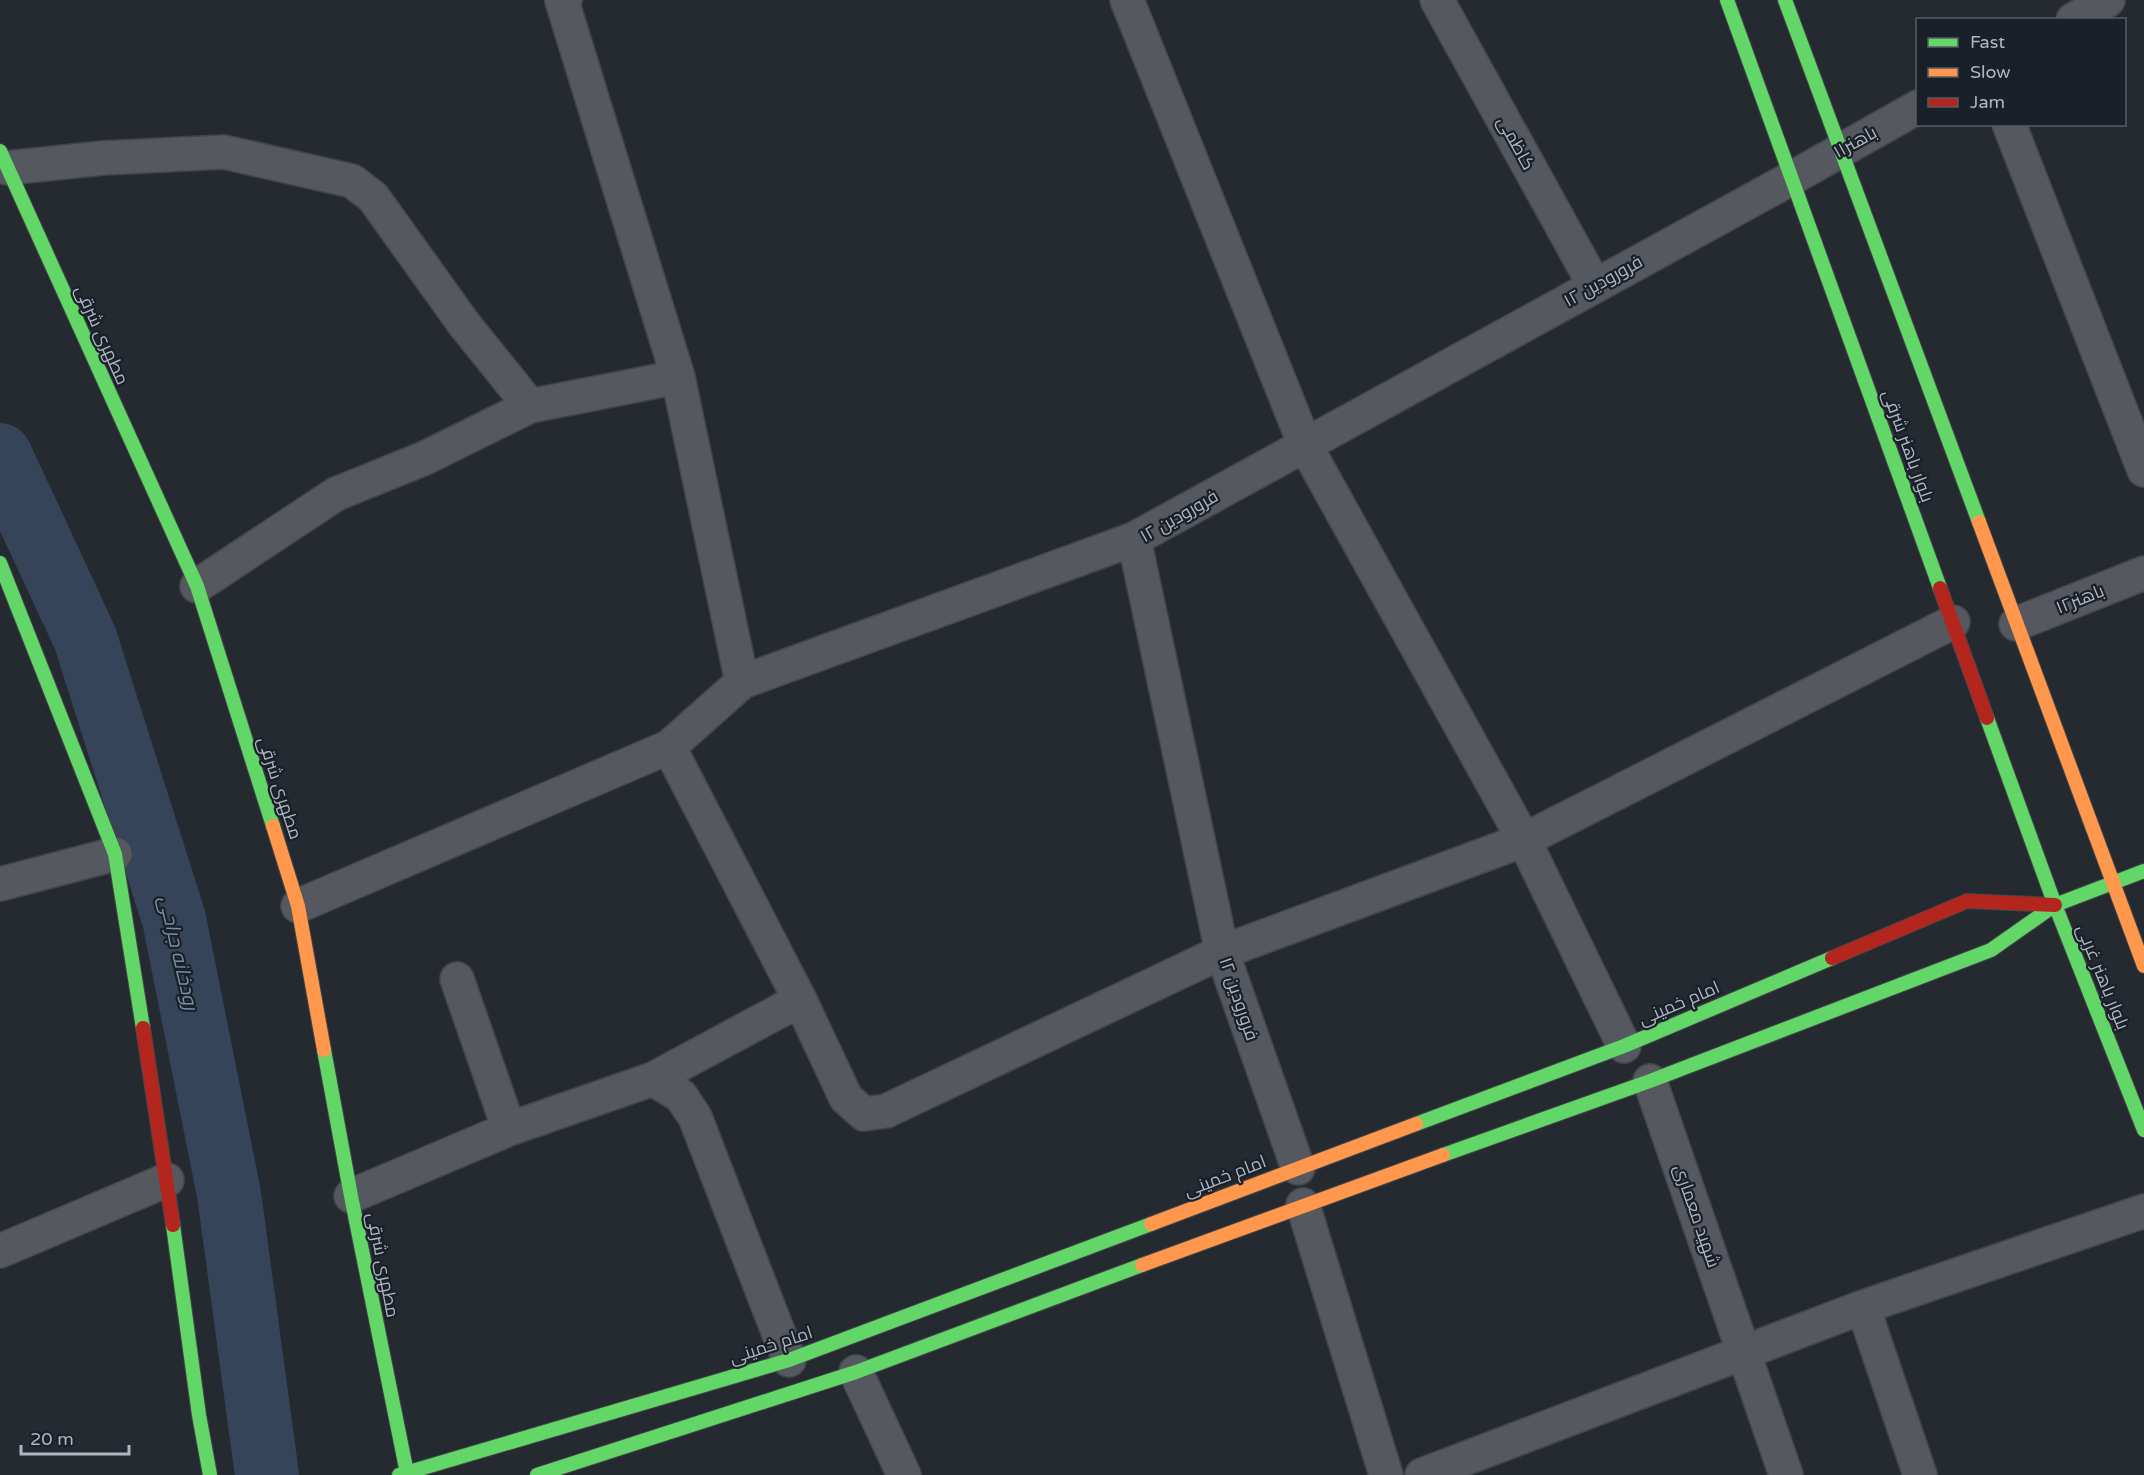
<svg xmlns="http://www.w3.org/2000/svg" width="2144" height="1475" font-family="'Varela Round',Cairo,sans-serif">
<rect width="100%" height="100%" fill="#252a30"/>
<g fill="none" stroke-linecap="round" stroke-linejoin="round">
<path stroke="#354458" stroke-width="64" d="M0,455l85,183 89,281 55,275 38,281"/>
<defs>
<path id="street" d="M565,0l-3,1 116,376 64,305 -73,65 131,253 46,98 18,16 22,-3 336,-159 302,-112 429,-218
M1127,0l178,445 219,395 100,206
M1437,0l158,286
M2073,20l35,-20
M2009,124l135,346
M7,168l96,-10 121,-6 128,29 21,16 91,127 66,82
M197,586l139,-92 89,-36 105,-52 148,-29
M2016,624l128,-51
M742,682l392,-143
M0,884l115,-30
M298,906l371,-159
M457,979l52,150
M653,1079l147,-79
M1650,1081l136,394
M1298,1168l-76,-216 -88,-413 658,-361 126,-71
M351,1196l158,-67 144,-50 28,17 14,21 94,243
M1303,1205l83,270
M0,1251l167,-71
M1863,1307l57,168
M856,1372l48,103
M1422,1475l441,-168 281,-96"/>
<path id="fast" d="M1727,0l213,588
M1785,0l194,522
M0,151l197,435 76,240
M0,563l115,291 28,174
M1987,718l68,187 89,225
M324,1050l27,146 56,277
M1416,1124l208,-78 208,-88
M1443,1155l207,-74 341,-131 64,-45 89,-34
M173,1225l26,190 11,60
M399,1475l390,-115 362,-136
M537,1475l319,-103 286,-107"/>
<path id="slow" d="M1979,522l165,444
M273,826l25,80 26,144
M1151,1224l265,-100
M1142,1265l301,-110"/>
<path id="jam" d="M1940,588l47,130
M1832,958l135,-57 88,4
M143,1028l30,197"/>
</defs>
<use href="#street" stroke="#42464b" stroke-width="36"/>
<use href="#fast" stroke="#42464b" stroke-width="16"/>
<use href="#slow" stroke="#42464b" stroke-width="16"/>
<use href="#jam" stroke="#42464b" stroke-width="16"/>
<use href="#street" stroke="#55585e" stroke-width="33"/>
<use href="#fast" stroke="#63d668" stroke-width="14"/>
<use href="#slow" stroke="#ff974d" stroke-width="14"/>
<use href="#jam" stroke="#b3261e" stroke-width="14"/>
</g>
<g text-anchor="middle" dominant-baseline="central" stroke-width="4.5" stroke-linejoin="round" paint-order="stroke">
<g font-size="18" fill="#aeb6c2" stroke="#1a2029">
<text transform="translate(1855 142) rotate(-29)">باهنر۱۱</text>
<text transform="translate(1516 143) rotate(61)">کاظمی</text>
<text transform="translate(1603 281) rotate(-29)">۱۲ فرورودین</text>
<text transform="translate(102 335) rotate(66)">مطهری شرقی</text>
<text transform="translate(1908 446) rotate(70)">بلوار باهنر شرقی</text>
<text transform="translate(1179 516) rotate(-30)">۱۲ فرورودین</text>
<text transform="translate(2080 599) rotate(-22)">باهنر۱۲</text>
<text transform="translate(280 788) rotate(72)">مطهری شرقی</text>
<text transform="translate(2103 977) rotate(68)">بلوار باهنر غربی</text>
<text transform="translate(1239 999) rotate(71)">۱۲ فرورودین</text>
<text transform="translate(1679 1003) rotate(-23)">امام خمینی</text>
<text transform="translate(1225 1176) rotate(-21)">امام خمینی</text>
<text transform="translate(1697 1216) rotate(71)">شهید معماری</text>
<text transform="translate(383 1265) rotate(79)">مطهری شرقی</text>
<text transform="translate(771 1345) rotate(-18)">امام خمینی</text>
</g>
<g font-size="20" font-style="italic" fill="#788ea8" stroke="#1a2029">
<text transform="translate(178 953) rotate(77)">رودخانه جراحی</text>
</g>
</g>
<rect x="1916" y="18" width="210" height="108" fill="#1a2029" stroke="#555c66" stroke-width="1.5"/>
<rect x="1928" y="38" width="30" height="9" fill="#63d668" stroke="#555c66" stroke-width="1.5"/>
<text x="1970" y="48" font-size="18" fill="#aeb6c2">Fast</text>
<rect x="1928" y="68" width="30" height="9" fill="#ff974d" stroke="#555c66" stroke-width="1.5"/>
<text x="1970" y="78" font-size="18" fill="#aeb6c2">Slow</text>
<rect x="1928" y="98" width="30" height="9" fill="#b3261e" stroke="#555c66" stroke-width="1.5"/>
<text x="1970" y="108" font-size="18" fill="#aeb6c2">Jam</text>
<path d="M21 1445v9h108v-9" fill="none" stroke="#aeb6c2" stroke-width="3"/>
<text x="30" y="1445" font-size="18" fill="#aeb6c2" stroke="#1a2029" stroke-width="4.5" paint-order="stroke">20 m</text>
</svg>
